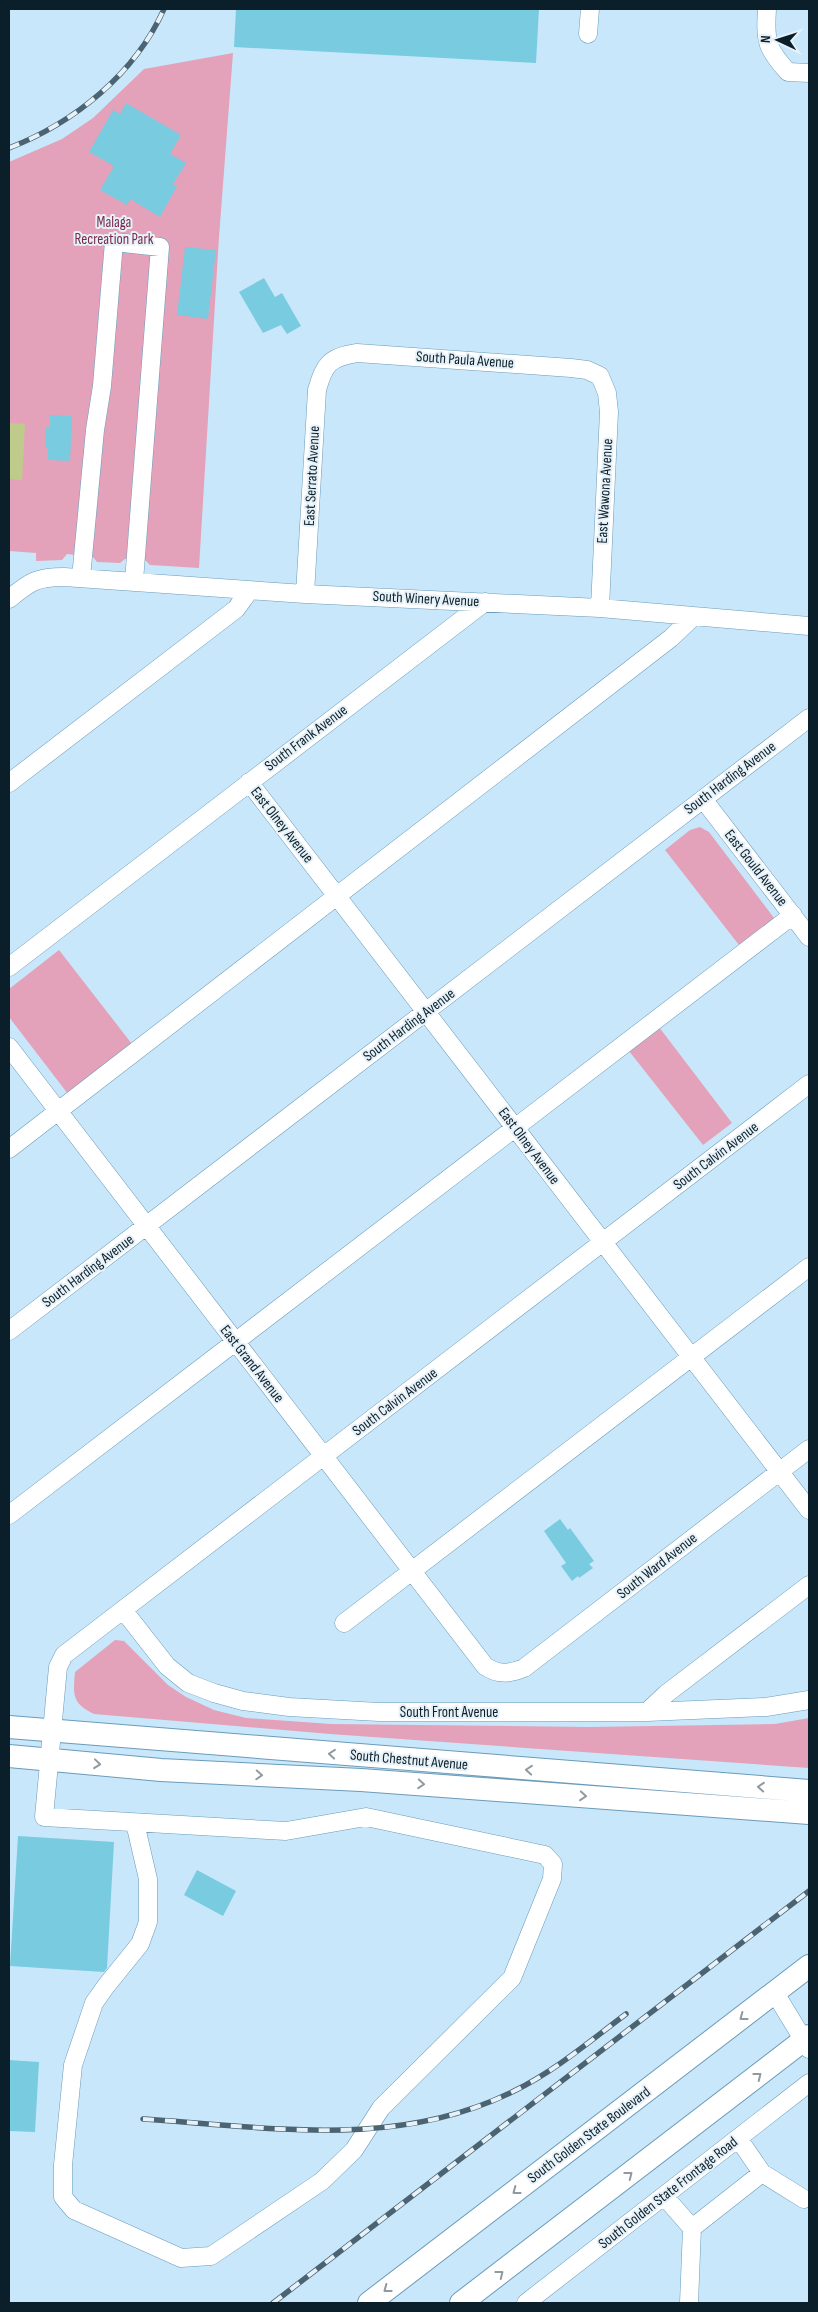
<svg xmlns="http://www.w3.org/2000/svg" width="818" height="2312" font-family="'Sofia Sans Condensed',sans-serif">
<rect width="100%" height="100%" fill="#c9e7fb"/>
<path fill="#e3a2b9" d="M233,53l-14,184 -20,331 -49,-3 -4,-4 -21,-2 -5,4 -23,-1 -4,-5 -26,-3 -5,6 -26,1v-8l-27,-2v-389l53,-23 31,-21 51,-49z
M700,827l9,5 65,86 -35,27 -74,-95 25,-20z
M59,950l73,94 -64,50 -59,-77v-28z
M659,1027l73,96 -29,22 -74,-94z
M115,1640l9,1 44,44 18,12 28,13 32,8 85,6 259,3 185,-3 34,-6v50l-479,-34 -236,-20c-22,-11 -21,-19 -19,-42z"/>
<path fill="#bfcb8b" d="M9,423l16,1 -3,56 -13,-1z"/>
<path fill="#79cbe0" d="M236,9h303l-3,54 -302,-16z
M126,103l55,32 -11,19 16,9 -13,21 4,2 -17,31 -30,-18 -3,6 -27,-15 14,-24 -25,-14 24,-42 7,4z
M185,247l31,3 -8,69 -31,-4z
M264,278l11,19 7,-4 19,33 -14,8 -6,-9 -18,8 -24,-41z
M50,415l22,1 -2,45 -22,-1v-13h-3l1,-20h4z
M560,1519l8,11 2,-2 24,33 -5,3 4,4 -14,10 -1,-2 -6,5 -11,-15 5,-3 -22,-32z
M18,1836l96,6 -7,126 -3,4 -94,-6z
M197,1870l39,21 -13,25 -39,-21z
M9,2060l30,2 -4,70 -26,-1z"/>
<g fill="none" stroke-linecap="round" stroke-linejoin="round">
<defs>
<path id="minor" d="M767,9c-2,32 -1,39 21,63l21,1
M588,34l2,-25
M81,578l14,-148 7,-44 12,-144 46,5 -26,334
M305,594l12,-204c7,-26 13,-33 40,-37l214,15 16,2 13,6 7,17 2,19 -9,196
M9,599c21,-17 27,-22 55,-22l241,17 295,14 209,18
M249,782l560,728
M9,783l227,-174 14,-19
M703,799l106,138
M9,967l476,-365
M9,1047l476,619c13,9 24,8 39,2l285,-219
M9,1149l662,-511 23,-22
M9,1331l800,-613
M9,1515c262,-198 522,-400 784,-600
M124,1611l43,55 21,17 26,10 29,8 46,6 90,5h268l119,-5 43,-7
M344,1623l465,-356
M647,1712l19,-18 143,-109
M135,1823l13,56v43l-8,22 -34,42 -12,17 -21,62 -10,100v32l11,13 107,48 30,-2 111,-75 32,-31 27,-42 131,-130 40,-99 1,-15 -8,-9 -179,-38 -80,14 -242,-14 14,-150 6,-12 745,-571
M775,1993l34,56
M762,2173l42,26
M664,2196l28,32 70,-55 -24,-35
M526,2303l283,-220
M689,2303l3,-75"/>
<path id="major" d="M9,1727l800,64
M9,1756l152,14 200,10 448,33
M369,2303l440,-337
M461,2303l348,-267"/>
</defs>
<use href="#minor" stroke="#6a9bb9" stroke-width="19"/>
<use href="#major" stroke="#6a9bb9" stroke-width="24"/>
<use href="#minor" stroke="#fff" stroke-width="18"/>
<use href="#major" stroke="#fff" stroke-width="22"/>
<defs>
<path id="rail" d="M9,148c65,-25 126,-74 155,-139
M143,2119c126,8 253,31 371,-28 41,-20 76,-50 112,-77
M273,2303l536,-412"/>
</defs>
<use href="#rail" stroke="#4c6472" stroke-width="5.5"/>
<use href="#rail" stroke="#e7f1f8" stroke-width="4" stroke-dasharray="11" stroke-linecap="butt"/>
</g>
<defs><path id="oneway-chevron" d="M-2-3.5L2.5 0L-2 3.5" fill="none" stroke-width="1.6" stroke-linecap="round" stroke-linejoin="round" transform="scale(1.25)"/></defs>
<g stroke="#919a9f">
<use href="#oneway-chevron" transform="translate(332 1754) rotate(-175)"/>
<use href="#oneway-chevron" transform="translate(97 1764) rotate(6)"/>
<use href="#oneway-chevron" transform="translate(529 1770) rotate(-175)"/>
<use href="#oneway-chevron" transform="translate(259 1775) rotate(3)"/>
<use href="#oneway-chevron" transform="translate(421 1784) rotate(4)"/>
<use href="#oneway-chevron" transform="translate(761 1787) rotate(-176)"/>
<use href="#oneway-chevron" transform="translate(583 1796) rotate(5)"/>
<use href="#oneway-chevron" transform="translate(743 2017) rotate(143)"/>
<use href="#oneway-chevron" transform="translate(758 2076) rotate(-38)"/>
<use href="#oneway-chevron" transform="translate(629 2175) rotate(-38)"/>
<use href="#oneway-chevron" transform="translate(516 2191) rotate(143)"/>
<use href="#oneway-chevron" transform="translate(500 2274) rotate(-38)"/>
<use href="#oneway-chevron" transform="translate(387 2289) rotate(143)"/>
</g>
<g text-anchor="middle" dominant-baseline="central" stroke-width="4" stroke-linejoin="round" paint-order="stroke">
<g font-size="15" fill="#792a4c" stroke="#e7f1f8">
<text x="114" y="222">Malaga<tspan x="114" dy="17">Recreation Park</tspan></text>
</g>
<g font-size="15" fill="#0b1f2a" stroke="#e7f1f8">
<text transform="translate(465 360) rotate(4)">South Paula Avenue</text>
<text transform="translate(312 476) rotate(-87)">East Serrato Avenue</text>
<text transform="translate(605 491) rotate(-87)">East Wawona Avenue</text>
<text transform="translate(426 599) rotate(3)">South Winery Avenue</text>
<text transform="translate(306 738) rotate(-37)">South Frank Avenue</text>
<text transform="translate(730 778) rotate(-37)">South Harding Avenue</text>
<text transform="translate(282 825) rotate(52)">East Olney Avenue</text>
<text transform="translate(756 868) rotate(52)">East Gould Avenue</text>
<text transform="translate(409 1025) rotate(-37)">South Harding Avenue</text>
<text transform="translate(529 1146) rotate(53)">East Olney Avenue</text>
<text transform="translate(716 1156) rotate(-37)">South Calvin Avenue</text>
<text transform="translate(88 1271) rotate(-37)">South Harding Avenue</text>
<text transform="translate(252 1364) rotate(52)">East Grand Avenue</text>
<text transform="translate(395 1402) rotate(-37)">South Calvin Avenue</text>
<text transform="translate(657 1566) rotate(-38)">South Ward Avenue</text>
<text x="449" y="1712">South Front Avenue</text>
<text transform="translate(409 1760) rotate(5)">South Chestnut Avenue</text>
<text transform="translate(589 2135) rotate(-37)">South Golden State Boulevard</text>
<text transform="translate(668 2193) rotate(-38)">South Golden State Frontage Road</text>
</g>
</g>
<rect width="818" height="2312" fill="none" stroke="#0b1f2a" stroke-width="20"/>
<g transform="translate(778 40) rotate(274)" stroke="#e7f1f8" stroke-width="4" paint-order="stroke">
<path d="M0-4L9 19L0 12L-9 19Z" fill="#0b1f2a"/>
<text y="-8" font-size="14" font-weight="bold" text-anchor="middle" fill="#0b1f2a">N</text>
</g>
</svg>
